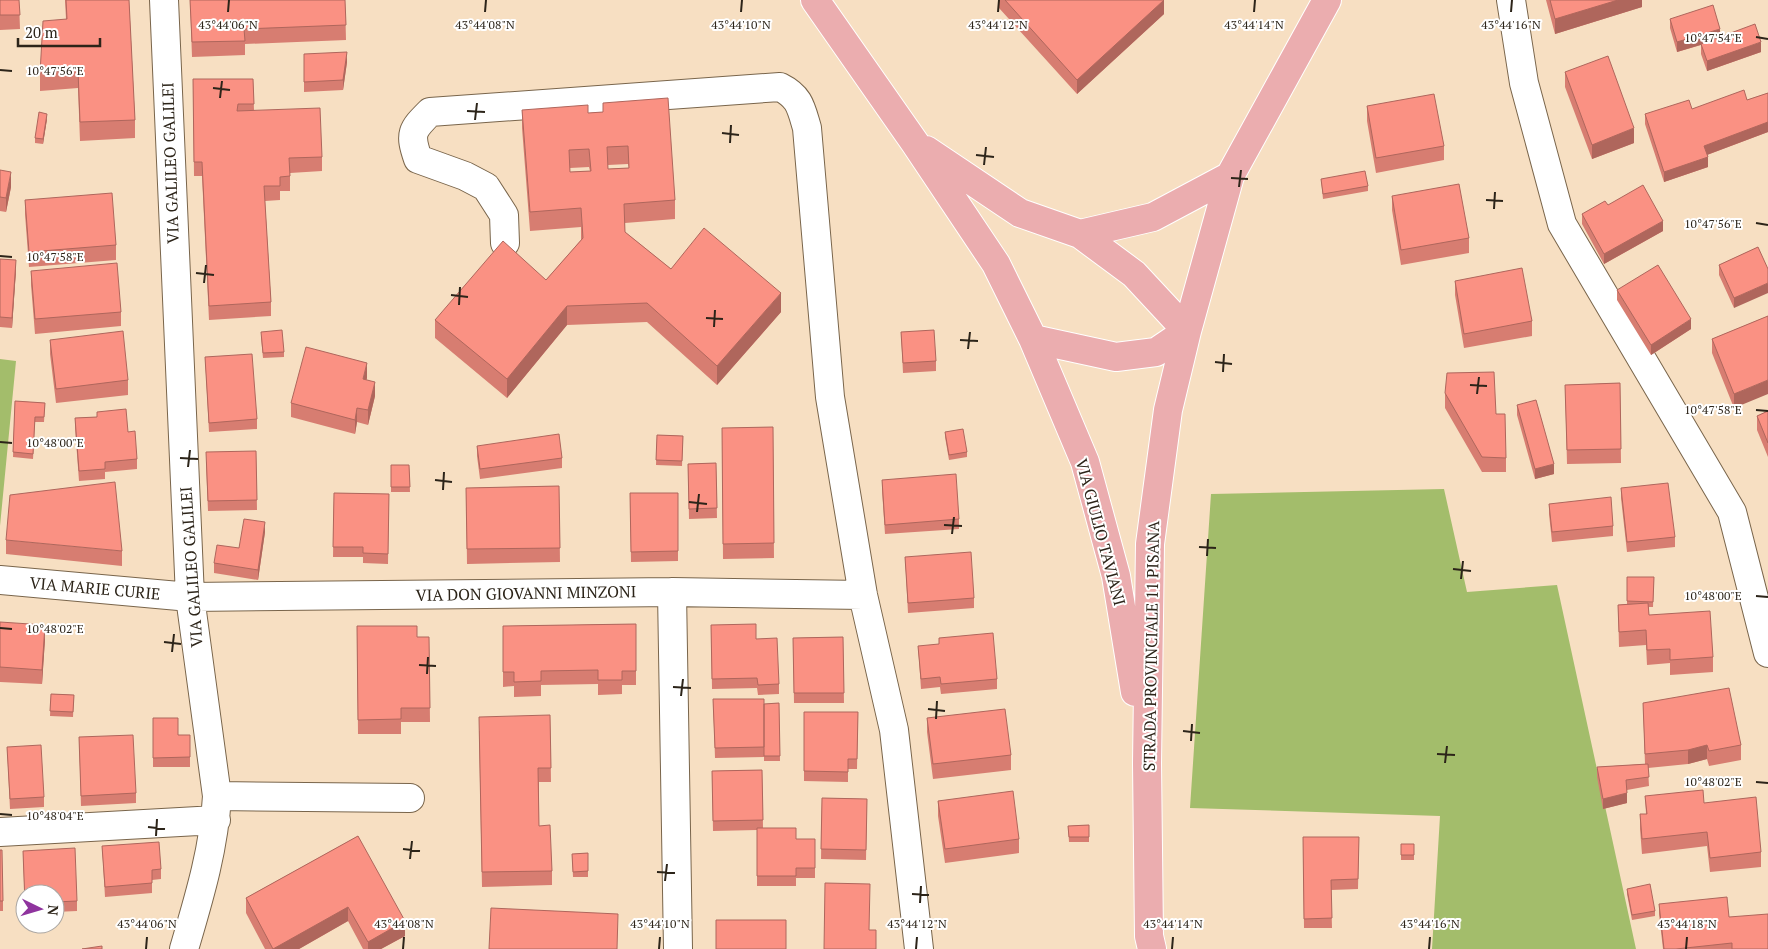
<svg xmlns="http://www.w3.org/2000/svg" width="1768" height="949" font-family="'PT Serif',serif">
<rect width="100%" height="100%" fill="#f7dfc2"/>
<path fill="#a3bd6b" d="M0,359l16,2 -16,165z
M1444,489l23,103 90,-7 79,364h-204l8,-133 -250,-8 21,-314z"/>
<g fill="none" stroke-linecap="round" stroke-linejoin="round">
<defs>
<path id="minor" d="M164,0l26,597 27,199c-3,53 -18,102 -33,153
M1511,0l13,83 38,141 170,288 36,141
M505,243l-1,-28 -18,-28 -21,-11 -47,-17c-9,-26 -6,-29 12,-47l350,-25c20,10 21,21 27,41l23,269 33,198 31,135 25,219
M0,580l190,17 482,-5 191,3
M672,592l6,357
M217,796l193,2
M0,832l216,-12"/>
<path id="major" d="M815,0l100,143 81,121 37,75 52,123 31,114 19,116
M926,150l94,63 60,21 73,-17 77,-41
M1080,234l54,40 53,57
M1033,339l83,18 40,-5 31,-21
M1152,949l-3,-13 -2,-173 3,-219 18,-134 19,-79 43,-155 97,-176"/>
</defs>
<use href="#minor" stroke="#79654b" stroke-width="30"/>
<use href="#major" stroke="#fff" stroke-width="30"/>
<use href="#minor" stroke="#fff" stroke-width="28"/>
<use href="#major" stroke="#ebadaf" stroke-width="28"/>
</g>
<path fill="#d77d71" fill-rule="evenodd" d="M0,0h19l1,29 -20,1z
M65,0h64l6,120v18l-55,3 -2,-53 -38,3v-18l26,-54z
M190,0h155l1,40 -101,4v11l-53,2z
M999,0h165v14l-87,80 -78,-86z
M1546,0h96v7l-87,27z
M1670,19l50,18 41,15 -54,19 -6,-17v-9l-24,7 -7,-24z
M304,54l43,8 -4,28 -39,2z
M1565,72l69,71 -42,16 -27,-72z
M193,79h60l1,31 68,47v14l-32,2v18h-10v9l-15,1 6,101v14l-62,4 -7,-144h-8z
M1768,93v39l-61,23 1,12 -44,15 -19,-58v-10l47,-5 55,-9z
M603,103l72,97v19l-50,4v9l46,37 110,43 -64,73 -70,-63 -80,3 -60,73 -72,-60v-18l111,-40 35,-40v-13l-51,4 -8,-103v-18l66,3 15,-1zM628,164l1,4 -21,1v-4zM589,167l1,4 -20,1v-4z
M1367,106l77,40v14l-68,13 -9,-52z
M47,119l-4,25 -8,-1v-5z
M0,170l11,17 -5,25 -6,-1z
M1321,179l47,7v5l-45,8z
M1392,196l77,42v15l-68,12 -9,-55z
M25,200l91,45v15l-87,7 -4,-53z
M1582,214l81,17 -59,33 -22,-40z
M1758,247l-24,61 -15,-33v-10z
M0,259l16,11 -4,58 -12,-1z
M31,271l90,41v14l-86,8 -4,-49z
M1455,281l77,40v15l-68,12 -9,-53z
M1617,290l74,39 -40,26 -34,-55z
M1768,316l-34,92 -22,-55v-14z
M901,332l35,29v10l-33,2z
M261,337l23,15v5l-21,1z
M50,340l78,40v15l-72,8 -6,-49z
M205,357l52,62v10l-48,3z
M367,378l-1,2 9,16 -7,29 -11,-3 -2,12 -64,-17v-14z
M1620,383l1,80 -54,1 -2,-79z
M1445,393l51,21 10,44v14h-24l-37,-64z
M15,401l30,2 -1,19h-9l-2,37 -20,-2z
M1517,405l37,69 -19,5 -18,-64z
M1768,411v46l-11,-27v-14z
M97,412l31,20 9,27v10l-32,3v7l-26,2 -4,-53v-10l22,-1z
M773,427l1,131 -51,1 -1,-131z
M945,432l22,20v5l-18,3 -4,-23z
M657,435l26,1 -1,30 -26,-1z
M477,446l85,12v10l-82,11 -3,-23z
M256,451l1,59 -49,1 -2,-49z
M716,463l1,55 -28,1 -1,-55z
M391,465h18l1,27h-19z
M882,480l77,39v10l-74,5 -3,-44z
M559,486l1,76 -93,2 -1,-76z
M1621,488l54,49v10l-48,5 -6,-54z
M334,493l55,1 -1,70 -25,-1v-6h-30z
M630,493h48v68l-47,1z
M1549,504l64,22v10l-61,6 -3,-28z
M265,532l-7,48 -44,-7v-10z
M6,540l116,11v15l-116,-12z
M905,557l69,41v10l-66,5z
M1627,577h27l-1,30h-4v8l64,42v15l-43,3v-12l-23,2 -1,-20 -27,2 -1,-42 9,-1z
M0,622l45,17 -3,45 -42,-2z
M636,624v61h-14v9l-24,1v-11l-57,1v11l-27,1v-11l-11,1v-61z
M711,625l45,14 23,45v10l-21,1 -1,-7 -45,1z
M357,626l60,11h12l1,85h-29v12h-43z
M843,637l1,66h-50l-1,-65z
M918,646l79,33v10l-56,5 -1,-7 -19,2z
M51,694l23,1 -1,22 -23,-1z
M713,699l51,5 15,-1 1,58h-16v-4l-49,1z
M1643,703l98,42v15l-32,6 -2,-7 -19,5 -40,4 1,18 -22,4v13l-24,6 -6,-32v-10l48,-3z
M804,712h54l-1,57h-9v13l-44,-1z
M550,715l1,67h-12v44l13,45v14l-70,2 -3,-156z
M153,718l25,17h12v32h-37z
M927,718l84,37v15l-78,9 -6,-47z
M79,737l57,56v10l-55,3z
M7,747l37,50v10l-34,2z
M762,770l1,58 33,11h19v39h-19v8h-39v-56l-44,1 -1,-60z
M1645,796l59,7 57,49v15l-51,5 -3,-26 -65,8 -2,-25v-15h6z
M822,798l45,1 -1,61 -45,-1z
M938,801l81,38v14l-74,10 -7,-47z
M1089,825v17h-20l-1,-16z
M358,836l47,100 -24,13h-18l-15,-28 -49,28h-34l-19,-36v-15z
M1303,837h56l-1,52 -27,1 1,38h-28z
M1401,844h13v16h-13z
M102,846l59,23v10l-9,1v13l-47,4z
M0,850l3,51v10h-3z
M23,851l54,50v10l-22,1v-18h-30v20z
M588,853v24h-15l-1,-23z
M1627,889l28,22v5l-23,4 -5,-26z
M1659,904l70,13 39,32h-105l-4,-35z"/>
<path fill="#af665c" d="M1164,0v14l-87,80v-14z
M1618,0h24v7l-87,27v-15z
M1720,29v10l-43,13v-10z
M1761,42v10l-54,19v-10z
M347,52v10l-4,28v-10z
M47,114v5l-4,25v-5z
M1768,122v10l-64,24v-10z
M1634,128v15l-42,16v-14z
M1708,157v10l-44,15v-10z
M11,172v15l-5,25v-14z
M1663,221v10l-59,33v-10z
M16,260v10l-4,58v-10z
M1768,283v10l-34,15v-10z
M781,293v19l-64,73v-19z
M567,306v19l-60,73v-19z
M1691,319v10l-40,26v-10z
M367,363v15l-4,15v-14z
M1768,380v14l-34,14v-14z
M375,382v14l-7,29v-15z
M357,408v14l-2,12v-14z
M1554,464v10l-19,5v-10z
M265,522v10l-7,48v-10z
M45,625v14l-3,45v-14z
M1707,745v14l-19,5v-14z
M1627,793v10l-24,6v-10z
M348,907v14l-49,28h-26z
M405,921v15l-24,13h-13v-7z"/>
<path fill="#fa9183" stroke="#af665c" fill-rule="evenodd" d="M0,0h19l1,15h-20z
M66,0h63l6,120 -55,2 -2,-52 -38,3 3,-52 24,-2z
M190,0h155l1,25 -102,4 1,12 -53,1z
M1005,0h159l-87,80z
M1550,0h68l-63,19z
M1713,5l7,24 -43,13 -7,-23z
M1755,24l6,18 -54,19 -6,-17z
M347,52l-4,28 -39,2v-28z
M1608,56l26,72 -42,17 -27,-73z
M193,79h60l1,25h-16l-1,7 83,-3 2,49 -33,1 1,18 -10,1v9h-16l7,116 -62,4 -7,-144h-8z
M1744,90l3,10 21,-7v29l-64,24 4,11 -44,15 -19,-58 44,-14 3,9z
M1434,94l10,52 -68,12 -9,-52z
M668,98l7,102 -51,4 1,28 46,37 33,-41 77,65 -64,73 -70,-63 -80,3 -60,73 -72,-59 68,-79 43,39 37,-42 -2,-30 -51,4 -8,-102 66,-5v8l15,-1v-9zM628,146l1,22 -21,1 -1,-22zM589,149l2,22 -21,1 -1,-22z
M39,112l8,2 -4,25 -8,-1z
M0,170l11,2 -5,26 -6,-1z
M1365,171l3,15 -45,8 -2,-15z
M1459,184l10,54 -68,12 -9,-54z
M1643,185l20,36 -59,33 -22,-40 23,-13 3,4z
M112,193l4,52 -87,7 -4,-52z
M1758,247l10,22v14l-34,15 -15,-33z
M0,259l16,1 -4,58 -12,-1z
M117,263l4,49 -86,7 -4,-48z
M1658,265l33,54 -40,26 -34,-55z
M1522,268l10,53 -68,13 -9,-53z
M1768,316v64l-34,14 -22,-55z
M282,330l2,22 -21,1 -2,-21z
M934,330l2,31 -33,2 -2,-31z
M123,331l5,49 -72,9 -6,-49z
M306,347l61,16 -4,16 12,3 -7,28 -11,-2 -2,12 -64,-17z
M252,354l5,65 -48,4 -4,-66z
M1494,372l2,42h9l1,44 -24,-1 -37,-64 2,-20z
M1620,383l1,66 -54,1 -2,-65z
M1536,400l18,64 -19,5 -18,-64z
M15,401l30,2 -1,14h-9l-2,37 -20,-2z
M126,409l2,23 7,-1 2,28 -32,3v7l-26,2 -4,-53 22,-1v-5z
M1768,411v32l-11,-27z
M773,427l1,116 -51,1 -1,-116z
M963,429l4,23 -18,3 -4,-23z
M559,434l3,24 -82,11 -3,-23z
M657,435l26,1 -1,25 -26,-1z
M256,451l1,49 -49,1 -2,-49z
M716,463l1,45 -28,1 -1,-45z
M391,465h18l1,22h-19z
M956,474l3,45 -74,6 -3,-45z
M115,482l7,69 -116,-11 4,-45z
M1668,483l7,54 -48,5 -6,-54z
M559,486l1,62 -93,1 -1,-61z
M334,493l55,1 -1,60 -25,-1v-6h-30z
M630,493h48v58l-47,1z
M1611,497l2,29 -61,6 -3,-28z
M244,519l21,3 -7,48 -44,-7 3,-18 22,3z
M971,552l3,46 -66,5 -3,-46z
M1627,577h27l-1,25 -26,-1z
M1648,603l1,12 61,-4 3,46 -43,3v-11l-23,1 -1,-20 -27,2 -1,-27z
M0,622l45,3 -3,45 -42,-3z
M636,624v47h-14v9h-24v-10l-57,1v10l-27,1v-10h-11v-46z
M756,624v15l21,-1 2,46 -21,1 -1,-7 -45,1 -1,-54z
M357,626h60v11h12l1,71h-29v11l-43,1z
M993,633l4,46 -56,5 -1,-7 -19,2 -3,-33 21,-2v-6z
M843,637l1,56h-50l-1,-55z
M1729,688l12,57 -32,6 -2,-6 -19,5 -43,4 -2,-51z
M51,694l23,1 -1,17 -23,-1z
M713,699h51v48l-49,1z
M779,703l1,53h-16v-52z
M1005,709l6,46 -78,9 -6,-46z
M804,712h54l-1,47h-9v13l-44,-1z
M550,715l1,53h-13l1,58 11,-1 2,46 -70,1 -3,-155z
M153,718h25v17h12v22l-37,1z
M133,735l3,58 -55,3 -2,-59z
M41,745l3,52 -34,2 -3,-52z
M1648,764l1,13 -23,3 1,13 -24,6 -6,-32z
M762,770l1,50 -50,1 -1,-50z
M1703,790l1,13 52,-6 5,55 -51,6 -3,-26 -65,7 -2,-25h7l-2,-18z
M1013,791l6,48 -74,10 -7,-48z
M822,798l45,1 -1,51 -45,-1z
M1089,825v12h-20l-1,-11z
M757,828h39v11h19v29h-19v8h-39z
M358,836l47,85 -37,21 -20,-35 -75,42 -27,-51z
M1303,837h56l-1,42 -27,1 1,38 -28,1z
M159,842l2,27 -9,1v13l-47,4 -3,-41z
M1401,844h13v11h-13z
M75,848l2,53 -22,1v-8h-30v10l-2,-53z
M0,850h2l1,51h-3z
M588,853v18l-15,1 -1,-18z
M825,883l45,1 -1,46h7v19h-52z
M1650,884l5,27 -23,4 -5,-26z
M1727,897l2,20 39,-3v35h-36v-6l-56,6h-12l-5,-45z
M491,908l127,6 -1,35h-128z
M716,920h70v29h-70z
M102,946v3h-20z"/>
<path fill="none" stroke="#2c2419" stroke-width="2" d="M228,12l1,-12M485,12l1,-12M741,12l1,-12M998,12l1,-12M1254,12l1,-12M1511,12l1,-12M1756,37l12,2M0,70l12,1M213,88l17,2M220,98l2,-17M467,111l18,1M475,120l2,-17M722,133l17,2M730,143l1,-18M976,155l18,2M984,165l2,-18M1231,178l17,1M1239,187l2,-17M1486,200l17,1M1494,209l1,-17M1756,223l12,2M0,256l12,1M196,273l18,2M204,283l2,-18M451,295l17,2M459,305l1,-18M706,318l17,1M714,327l1,-17M960,340l18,1M968,349l2,-17M1215,362l17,2M1223,372l1,-18M1470,385l17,1M1477,394l2,-17M1756,410l12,1M0,442l12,1M180,458l18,1M188,467l2,-17M435,480l17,2M443,490l1,-18M689,502l18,2M697,512l2,-18M944,525l18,1M952,534l2,-17M1199,547l17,1M1207,556l1,-17M1453,569l18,2M1461,579l2,-18M1756,596l12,1M0,628l12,1M164,642l17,2M172,652l2,-18M419,665l17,1M427,674l1,-17M673,687l18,1M681,696l2,-17M928,709l17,2M936,719l1,-18M1183,731l17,2M1191,741l1,-17M1437,754l18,1M1445,763l2,-17M1756,782l12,1M0,814l12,1M148,827l17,2M156,836l1,-17M403,849l17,2M410,859l2,-18M657,872l18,1M665,881l2,-17M912,894l17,1M920,903l1,-17M146,949l1,-12M403,949l1,-12M659,949l1,-12M916,949l1,-12M1172,949l1,-12M1429,949l1,-12M1686,949l1,-12"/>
<g text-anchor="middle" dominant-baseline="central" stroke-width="4" stroke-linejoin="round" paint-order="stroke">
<g font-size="16" fill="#2c2419" stroke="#fff">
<text transform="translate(170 163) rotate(-92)">VIA GALILEO GALILEI</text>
<text transform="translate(1101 532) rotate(75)">VIA GIULIO TAVIANI</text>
<text transform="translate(191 567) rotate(-94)">VIA GALILEO GALILEI</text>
<text transform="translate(95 588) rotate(5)">VIA MARIE CURIE</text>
<text transform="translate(526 593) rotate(-1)">VIA DON GIOVANNI MINZONI</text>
<text transform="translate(1151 646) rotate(-89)">STRADA PROVINCIALE 11 PISANA</text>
</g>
</g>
<g font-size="12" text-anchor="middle" fill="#2c2419" stroke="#fff" stroke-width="4" stroke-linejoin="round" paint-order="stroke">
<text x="228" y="29">43°44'06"N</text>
<text x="485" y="29">43°44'08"N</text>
<text x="741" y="29">43°44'10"N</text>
<text x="998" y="29">43°44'12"N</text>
<text x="1254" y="29">43°44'14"N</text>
<text x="1511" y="29">43°44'16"N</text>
<text x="1713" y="42">10°47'54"E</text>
<text x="55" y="75">10°47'56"E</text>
<text x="1713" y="228">10°47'56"E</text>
<text x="55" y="261">10°47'58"E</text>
<text x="1713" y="414">10°47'58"E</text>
<text x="55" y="447">10°48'00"E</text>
<text x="1713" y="600">10°48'00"E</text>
<text x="55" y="633">10°48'02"E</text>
<text x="1713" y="786">10°48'02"E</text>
<text x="55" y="820">10°48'04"E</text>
<text x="147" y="928">43°44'06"N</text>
<text x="404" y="928">43°44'08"N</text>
<text x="660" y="928">43°44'10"N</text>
<text x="917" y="928">43°44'12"N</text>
<text x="1173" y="928">43°44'14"N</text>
<text x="1430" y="928">43°44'16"N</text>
<text x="1687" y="928">43°44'18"N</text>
</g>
<g transform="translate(40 909) rotate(95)"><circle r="24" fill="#ffffff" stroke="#aba7a3"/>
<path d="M0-4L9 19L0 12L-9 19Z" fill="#8f349e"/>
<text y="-8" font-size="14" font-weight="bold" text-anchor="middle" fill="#2c2419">N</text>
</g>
<path d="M18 38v8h82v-8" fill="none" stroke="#2c2419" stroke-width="2.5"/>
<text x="25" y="38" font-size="15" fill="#2c2419" stroke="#ffffff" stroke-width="4" paint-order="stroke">20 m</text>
</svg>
